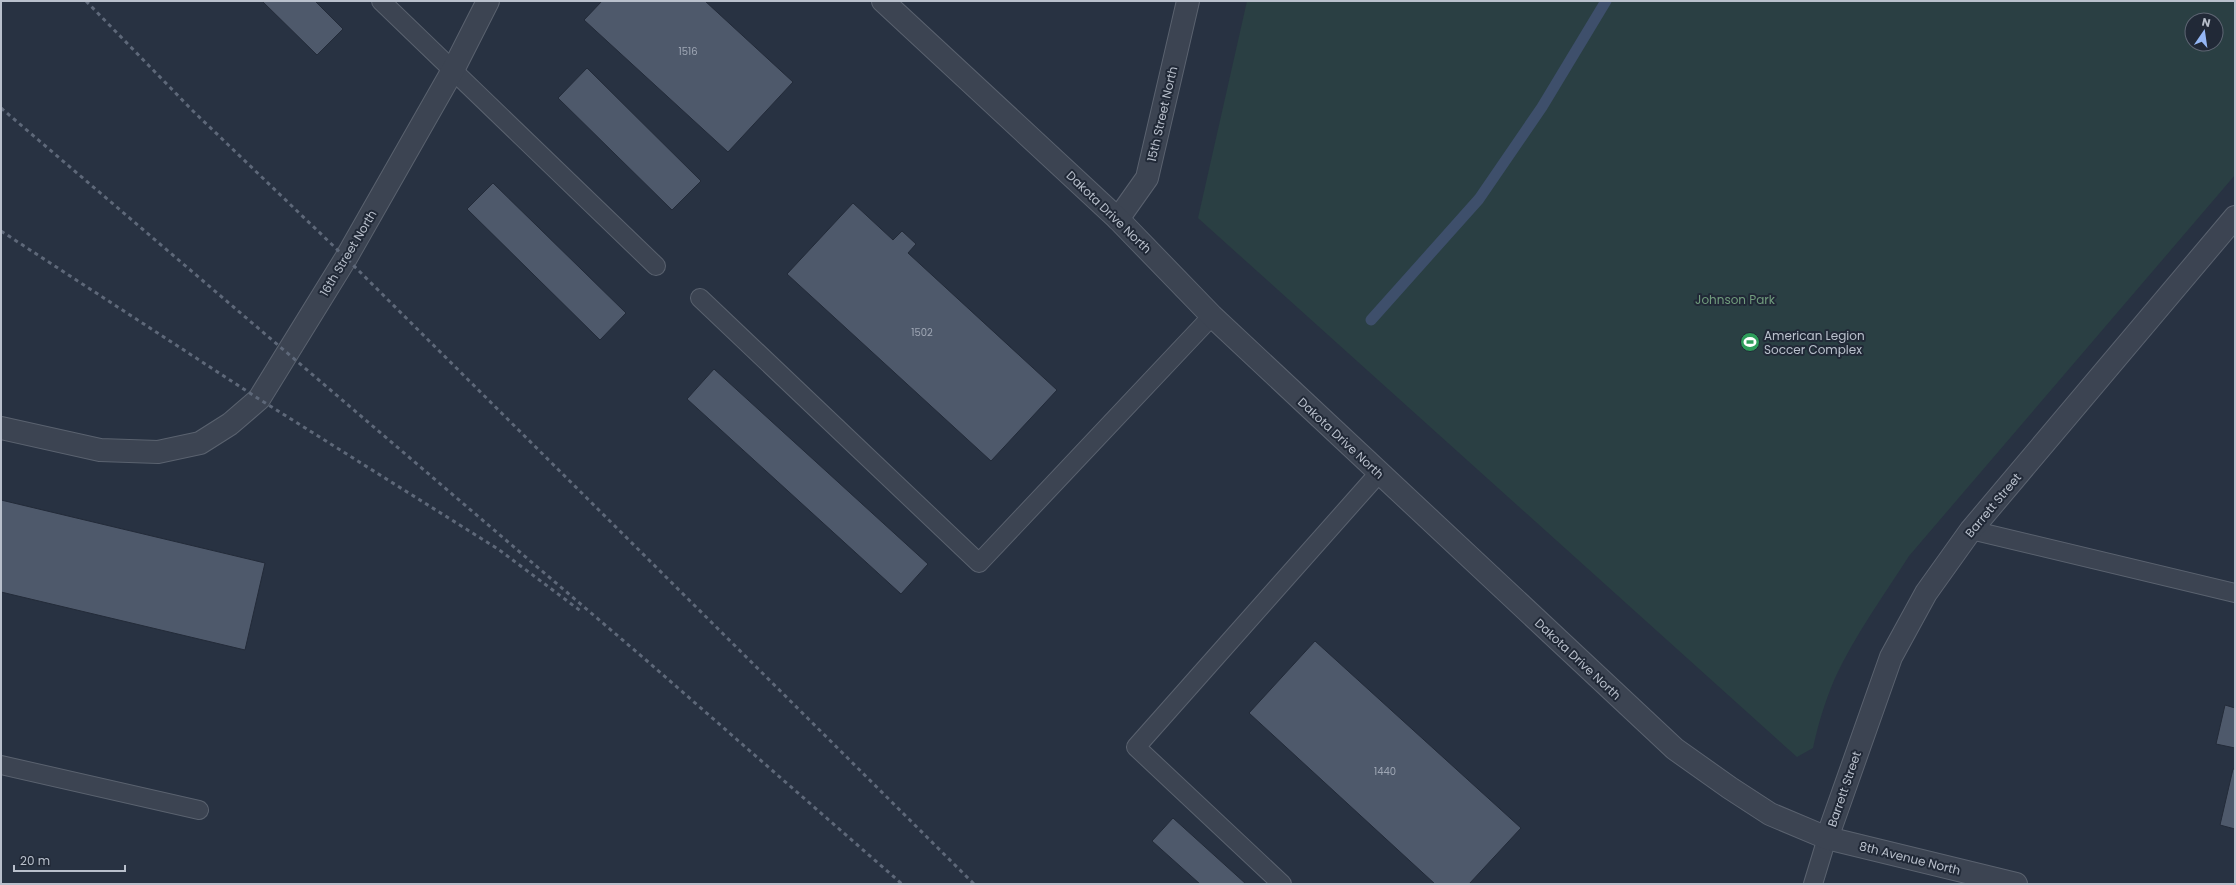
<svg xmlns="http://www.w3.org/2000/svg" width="2236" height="885" font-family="Poppins,sans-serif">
<rect width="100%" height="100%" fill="#283242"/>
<path fill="#2a3f43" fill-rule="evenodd" d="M1247,1h988v174l-326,381c-25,39 -54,79 -74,122 -10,23 -17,47 -22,70l-16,9 -599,-539zM2192,20h24v24h-24z"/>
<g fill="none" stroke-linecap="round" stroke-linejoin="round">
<path stroke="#3e4f6b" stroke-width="11" d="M1371,320l108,-121 63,-92 64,-106"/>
</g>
<path fill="#4e596b" stroke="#232b39" d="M262,1h53l28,28 -26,26z
M602,1h103l88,81 -65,70 -144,-132z
M587,68l114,113 -29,29 -114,-112z
M493,183l133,130 -26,27 -133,-131z
M853,203l40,37 9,-9 14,13 -8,9 149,137 -66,71 -204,-187z
M714,369l214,195 -27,30 -214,-195z
M1,500l264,63 -20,87 -244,-58z
M1315,641l206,187 -52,56h-34l-186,-171z
M2225,705l10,3v40l-19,-4z
M2233,769h2v60l-15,-4z
M1173,818l73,66h-46l-48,-43z"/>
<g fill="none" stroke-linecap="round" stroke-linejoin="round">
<defs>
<path id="service" d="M381,1l275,265
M700,298l279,265 233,-247
M1971,530l264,63
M1,765l198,45
M1282,884l-146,-137 243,-274
M1813,884l14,-46"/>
<path id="minor" d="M1118,219l29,-41 41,-177
M1,428l99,22 58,2 42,-9 30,-19 29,-25 87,-141 107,-188 35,-69
M1827,838l64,-181 35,-64 45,-63 264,-313"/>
<path id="tertiary" d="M883,1l235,218 94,97 463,433 55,39 40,26 57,24 189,46"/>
</defs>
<use href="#service" stroke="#5a626f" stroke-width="20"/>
<use href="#minor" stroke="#5a626f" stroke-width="24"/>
<use href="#tertiary" stroke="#5a626f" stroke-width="24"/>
<use href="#service" stroke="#3c4452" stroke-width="18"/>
<use href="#minor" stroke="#3c4452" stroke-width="22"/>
<use href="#tertiary" stroke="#3c4452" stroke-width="22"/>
<path stroke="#5e6879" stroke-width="3" stroke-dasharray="4 4" stroke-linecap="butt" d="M86,1l107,110 153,147 628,626
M1,108l645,552 256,224
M1,231l258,168 239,150 84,63"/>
</g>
<defs>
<symbol id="stadium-disc" viewBox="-11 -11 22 22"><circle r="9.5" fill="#2e9e5b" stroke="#212937"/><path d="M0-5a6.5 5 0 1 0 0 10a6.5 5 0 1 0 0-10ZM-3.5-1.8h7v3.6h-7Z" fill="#fff"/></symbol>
</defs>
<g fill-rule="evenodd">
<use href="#stadium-disc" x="1739" y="331" width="22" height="22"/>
</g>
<g text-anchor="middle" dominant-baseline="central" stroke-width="4" stroke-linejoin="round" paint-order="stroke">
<g font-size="10" fill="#9ea6b4">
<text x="688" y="51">1516</text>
<text x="922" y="332">1502</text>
<text x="1385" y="771">1440</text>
</g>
<g font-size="12" fill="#b9c0cc" stroke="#212937">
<text transform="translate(1162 114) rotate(-77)">15th Street North</text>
<text transform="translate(1109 212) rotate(44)">Dakota Drive North</text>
<text transform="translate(348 253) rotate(-59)">16th Street North</text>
<text transform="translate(1341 438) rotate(43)">Dakota Drive North</text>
<text transform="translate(1993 505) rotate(-50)">Barrett Street</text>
<text transform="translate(1578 659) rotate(43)">Dakota Drive North</text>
<text transform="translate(1844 789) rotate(-71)">Barrett Street</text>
<text transform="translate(1910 858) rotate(14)">8th Avenue North</text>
</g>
<g font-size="12" fill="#719c7d" stroke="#212937">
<text x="1735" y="299">Johnson Park</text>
</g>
<g font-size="12" fill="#b9c0cc" stroke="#212937" text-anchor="start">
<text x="1764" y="335">American Legion<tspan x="1764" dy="14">Soccer Complex</tspan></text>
</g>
</g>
<rect width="2236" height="885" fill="none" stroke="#b9c0cc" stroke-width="4"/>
<g transform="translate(2204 32) rotate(13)"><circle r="19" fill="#212937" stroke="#5e6573"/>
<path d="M0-3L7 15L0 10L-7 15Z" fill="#95b7f5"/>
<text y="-6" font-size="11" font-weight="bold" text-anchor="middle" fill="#b9c0cc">N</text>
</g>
<path d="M14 865v6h111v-6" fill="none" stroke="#b9c0cc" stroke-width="2"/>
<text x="20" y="865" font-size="12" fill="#b9c0cc" stroke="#212937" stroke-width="3" paint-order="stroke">20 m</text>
</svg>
